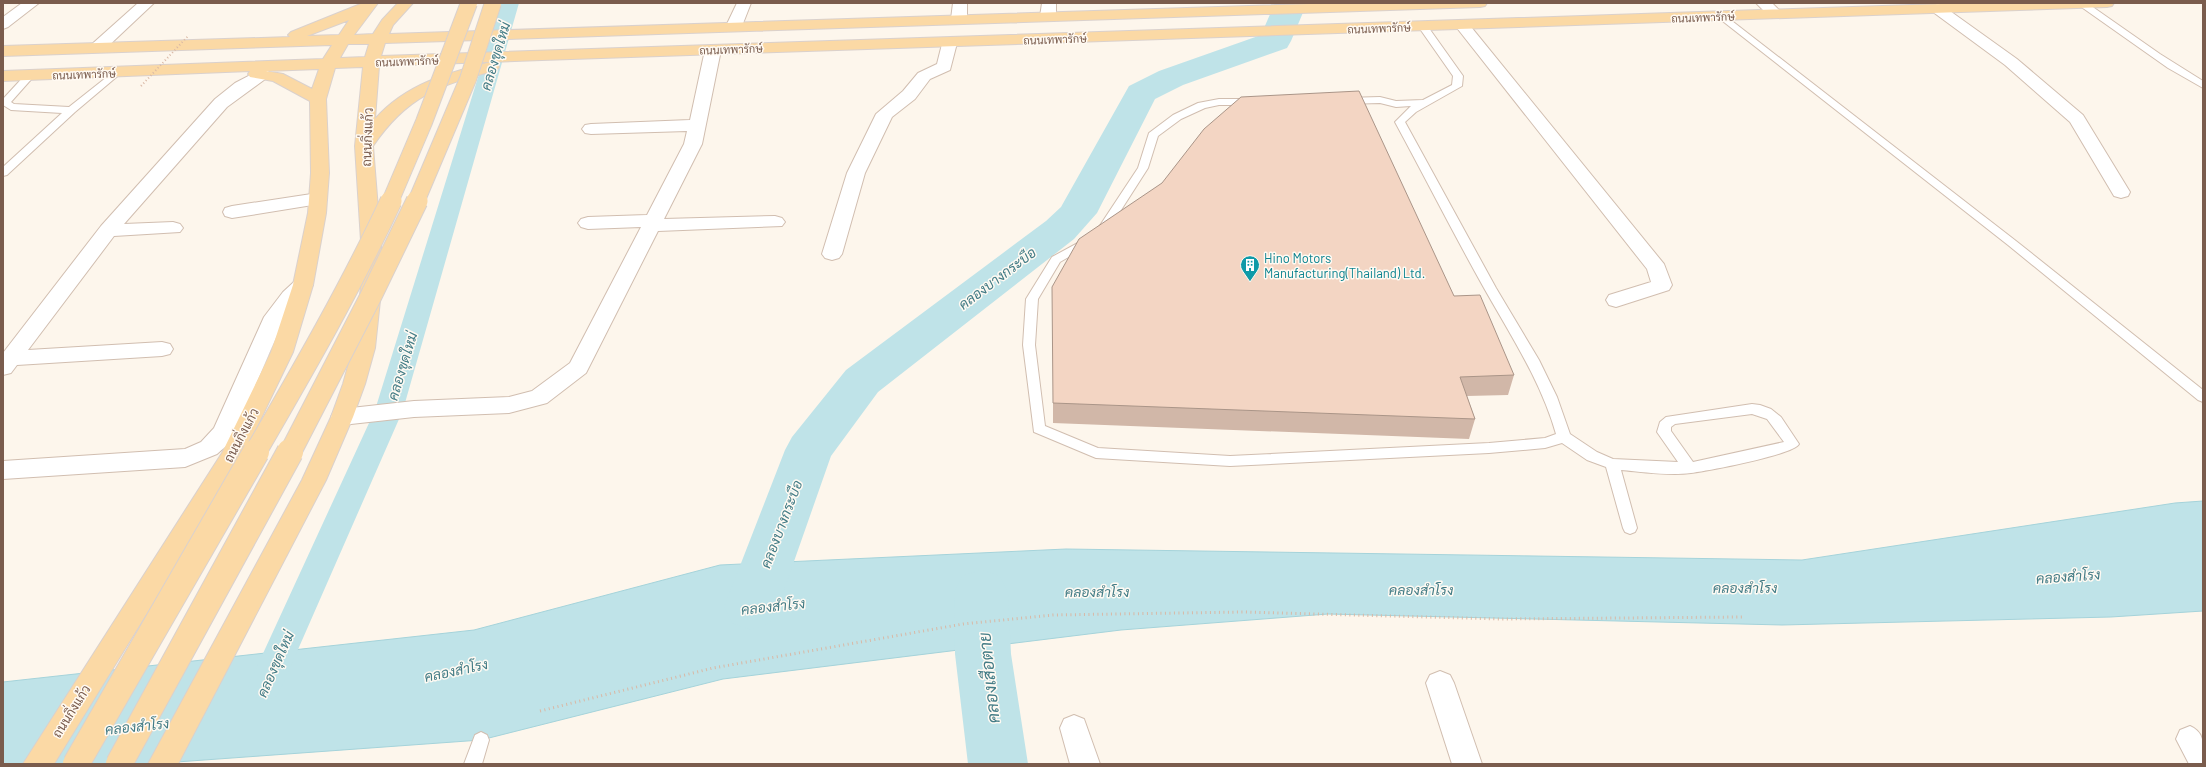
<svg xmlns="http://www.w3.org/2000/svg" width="2206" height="767" font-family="Barlow,Sarabun,sans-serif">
<rect width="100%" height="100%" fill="#fdf6ec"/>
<path fill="#bfe3e8" stroke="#a5d3da" d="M2203,501v110l-92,6 -329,8 -454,-11 -207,16 -398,49 -242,61 -332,24h-146v-82l471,-52 246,-65 346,-16 736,11 373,-57z"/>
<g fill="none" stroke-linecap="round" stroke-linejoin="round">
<path fill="#bfe3e8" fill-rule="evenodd" d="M501,3h18l-116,407 -121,276 -5,10 -12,5 -12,-5 -5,-10 127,-276z"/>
<path fill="#bfe3e8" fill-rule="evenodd" d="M1275,3h32l-16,38 -4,7 -104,37 -28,14 -58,114 -23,26 -196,153 -47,64 -53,151 -8,16 -19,7 -19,-7 -8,-16 61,-157 7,-13 54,-67 200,-149 15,-14 68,-121 30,-15 102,-36z
M981,570l19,6 8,16 3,62 17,110h-60l-13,-110 -1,-62 8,-16z"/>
<defs>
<path id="service" d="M2079,3h8l73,51 43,27v7l-35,-20 -88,-62z
M1723,14l293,227 187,149v12l-5,-2 -190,-155 -288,-226 -1,-2z
M1423,23l3,1 37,52 -1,10 -46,26 -11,10 91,166 43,72 18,37 13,37 27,18 16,7 65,3 -21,-30 3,-10 6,-5 86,-13 8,1 11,4 10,8 18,27c-6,11 -92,27 -108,29 -22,3 -48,-1 -70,-3l16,58 -2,4 -5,2 -5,-2 -2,-4 -17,-61 -19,-7 -25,-17 -17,5 -56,5 -259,13 -134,-8 -62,-26 -11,-87 3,-46 26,-42 35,-19 6,4 -2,2 -31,18 -22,37 -3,46 10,81 53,22 132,8 259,-13 56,-5 11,-4c-15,-53 -45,-98 -72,-146 -31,-55 -59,-111 -89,-166l16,-16 -15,1 -16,-4 -35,1 -5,-3 5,-3 35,-1 16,4 27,-1 29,-15 1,-9 -35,-50zM1752,414l15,5 17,23 -91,20 -22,-31v-4l4,-3z
M117,69l3,1v4l-45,38 -68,63 -4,1v-9l59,-54 -51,-3 -8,-5v-6l24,-26 3,-1 5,3 -24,27 3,2 55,3z
M1219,99h32l5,3 -5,3h-32l-14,3 -24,11 -23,17 -10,32 -41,64h-8l-2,-2 41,-62 11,-35 24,-18 25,-12z
M481,732l6,3 2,5 -7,24h-18l11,-29z"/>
<path id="minor" d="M22,3h17l-31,24 -5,2v-12z
M138,3h16l-51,48h-12l-2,-3 2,-3z
M737,3h14l-9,23 -3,3h-10l-3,-3z
M953,3h14v16l-3,3h-10l-3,-3z
M1042,3h14v14l-3,3h-10l-3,-3z
M1938,4l5,2 74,53 66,56 47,77 -2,4 -7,2 -7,-2 -44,-74 -65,-57 -72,-53 -3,-3 3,-3z
M1462,20l5,2 197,242 8,21 -3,5 -53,17 -7,-2 -3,-5 3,-5 42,-13 -4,-13 -190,-241 -3,-3 3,-3z
M949,38l6,2 2,3 -7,27 -20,9 -15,20 -23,18 -27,56 -23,81 -3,4 -7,2 -7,-2 -3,-4 25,-81 29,-59 27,-23 15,-18 19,-9 6,-24z
M713,45l6,2 2,3 -19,94 -38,75 111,-3 7,2 3,4 -3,4 -124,5 -72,142 -39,30 -38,10 -95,4 -72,8 -8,-2 -3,-6 3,-6 8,-2 72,-8 95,-4 23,-6 38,-28 71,-136 -53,2 -7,-2 -3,-4 3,-4 7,-2 59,-2 37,-71 3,-13 -96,3 -6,-1 -3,-4 3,-4 6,-1 99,-4 15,-70 2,-3z
M262,69l6,2 2,3 -2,3 -41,30 -103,117 49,-2 7,2 3,4 -3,4 -66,4 -86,114 134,-8 8,2 3,5 -3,5 -8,2 -145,9 -6,8 -8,2v-22l98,-127 114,-127 20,-16z
M318,193l7,2 2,4 -2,4 -93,15 -7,-2 -2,-4 2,-4 7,-2z
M303,279l7,1 3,5 -29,34 -47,109 -11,18 -9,8 -32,13 -182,12v-18l182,-12 16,-7 13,-14 50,-111 19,-25 13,-12z
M1440,671l10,4 4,8 28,81h-30l-26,-81 4,-8z
M1074,715l10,4 16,45h-30l-10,-36 4,-9z
M2190,726c16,7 13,20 13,38h-14l-13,-25 4,-9z"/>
<path id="secondary" d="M1756,3h16l11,11 -3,3h-10z"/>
<path id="primary" d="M363,3h15l-24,32 19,-1 9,-14 16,-17h15l-20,22 -4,9 952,-31h146l-2,3 -5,1 -1095,36 -4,13 1590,-53h143l-2,3 -5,1 -1565,53 -163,6 -4,53c31,-35 72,-46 116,-57l6,2 2,3 -2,3c-58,15 -90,26 -124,76l10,126 -8,76 -10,36 -12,33 -27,63 -148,284h-30l154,-284 29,-63 12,-33 10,-36 10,-76 -8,-126 8,-79 -28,1 -9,31 3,74 -3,40 -13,72 -20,67 -53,110 -186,302h-31l199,-311 49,-101 22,-67 15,-72 3,-40 -1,-72 -37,-20 -23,-4 -2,-3 2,-3 -247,10v-10l320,-12 9,-14 -329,11v-10l287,-9 -2,-2 3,-3zM349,20l-10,15 -32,1zM348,44h21l-4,13 -25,1zM319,69l-7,20 -29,-15 -17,-3z"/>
</defs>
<use href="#service" stroke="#d1beb0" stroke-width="2"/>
<use href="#minor" stroke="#d1beb0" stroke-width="2"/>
<use href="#secondary" stroke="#d6c0b0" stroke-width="2"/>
<use href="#primary" stroke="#dad1cd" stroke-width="2"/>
<path stroke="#d9b8a5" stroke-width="3" stroke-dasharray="1 3.5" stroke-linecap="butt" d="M540,711l173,-43 250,-44 90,-9 190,-3 257,7 242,-2"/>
<use href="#service" fill="#fff" fill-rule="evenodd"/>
<use href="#minor" fill="#fff" fill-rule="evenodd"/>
<use href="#secondary" fill="#fff" fill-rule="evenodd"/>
<use href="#primary" fill="#fbd9a5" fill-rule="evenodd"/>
<defs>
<path id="primary-bridge-far2" d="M390,202l34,-80 45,-119
M416,202l52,-123 25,-76"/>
<path id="primary-bridge-far1" d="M255,453c48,-83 96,-166 136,-252
M290,453l80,-155 47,-97"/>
<path id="primary-bridge" d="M76,764l180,-312
M119,764l171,-312"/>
</defs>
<use href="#primary-bridge-far2" stroke="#dad1cd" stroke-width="18" stroke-linecap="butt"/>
<use href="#primary-bridge-far1" stroke="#dad1cd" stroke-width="23" stroke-linecap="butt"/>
<use href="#primary-bridge" stroke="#dad1cd" stroke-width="28" stroke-linecap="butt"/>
<path stroke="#d9b8a5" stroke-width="2" stroke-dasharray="1 2.5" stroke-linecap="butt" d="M141,86l48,-51"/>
<use href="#primary-bridge-far2" stroke="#fbd9a5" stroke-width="16"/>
<use href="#primary-bridge-far1" stroke="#fbd9a5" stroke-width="21"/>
<use href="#primary-bridge" stroke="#fbd9a5" stroke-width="26"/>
</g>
<path fill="#d1b7a8" d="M1162,183l292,113 60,79 -6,20 -41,1 8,23 -6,20 -416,-16v-20z"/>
<path fill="#f3d5c3" stroke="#aa9588" d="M1359,91l95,205 26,-1 34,80 -54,2 15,42 -422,-16 -1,-116 27,-48 83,-56 42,-54 37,-32z"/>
<defs>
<symbol id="building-pin" viewBox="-11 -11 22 30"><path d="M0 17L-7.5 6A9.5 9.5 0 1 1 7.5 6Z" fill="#0f9aa8" stroke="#fffaf3"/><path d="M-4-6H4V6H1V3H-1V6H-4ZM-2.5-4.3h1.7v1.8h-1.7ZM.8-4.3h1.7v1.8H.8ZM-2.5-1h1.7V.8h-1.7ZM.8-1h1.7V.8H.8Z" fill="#fff"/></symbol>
</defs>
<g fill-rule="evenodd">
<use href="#building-pin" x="1239" y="254" width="22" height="30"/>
</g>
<g text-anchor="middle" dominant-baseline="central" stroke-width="3" stroke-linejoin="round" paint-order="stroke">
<g font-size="11" fill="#7a5c4d" stroke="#fffaf3">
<text transform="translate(1703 17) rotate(-2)">ถนนเทพารักษ์</text>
<text transform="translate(1379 28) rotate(-2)">ถนนเทพารักษ์</text>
<text transform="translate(1055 39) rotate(-2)">ถนนเทพารักษ์</text>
<text transform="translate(731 49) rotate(-2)">ถนนเทพารักษ์</text>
<text transform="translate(407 61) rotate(-2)">ถนนเทพารักษ์</text>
<text transform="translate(84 74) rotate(-2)">ถนนเทพารักษ์</text>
</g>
<g font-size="13" fill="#7a5c4d" stroke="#fffaf3">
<text transform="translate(367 137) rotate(-88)">ถนนกิ่งแก้ว</text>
<text transform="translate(241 435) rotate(-62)">ถนนกิ่งแก้ว</text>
<text transform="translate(71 711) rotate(-58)">ถนนกิ่งแก้ว</text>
</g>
<g font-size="13" fill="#0d838f" stroke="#fffaf3" text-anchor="start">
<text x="1264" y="258">Hino Motors<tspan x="1264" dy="15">Manufacturing(Thailand) Ltd.</tspan></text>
</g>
<g font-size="14" font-style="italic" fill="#437c86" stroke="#fffaf3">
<text transform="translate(495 56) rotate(-73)">คลองขุดใหม่</text>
<text transform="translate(997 278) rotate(-37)">คลองบางกระบือ</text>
<text transform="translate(402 366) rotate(-73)">คลองขุดใหม่</text>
<text transform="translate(781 524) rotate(-69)">คลองบางกระบือ</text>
<text transform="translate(2068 576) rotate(-4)">คลองสำโรง</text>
<text x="1745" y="587">คลองสำโรง</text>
<text x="1421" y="589">คลองสำโรง</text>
<text x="1097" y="591">คลองสำโรง</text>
<text transform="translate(773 606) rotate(-6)">คลองสำโรง</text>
<text transform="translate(275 664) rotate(-66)">คลองขุดใหม่</text>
<text transform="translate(456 670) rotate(-12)">คลองสำโรง</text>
<text transform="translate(137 726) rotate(-6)">คลองสำโรง</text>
</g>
<g font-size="17" font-style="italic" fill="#437c86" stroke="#fffaf3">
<text transform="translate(988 678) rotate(-96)">คลองเสือตาย</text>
</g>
</g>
<rect width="2206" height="767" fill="none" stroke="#7a5c4d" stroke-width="8"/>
</svg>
